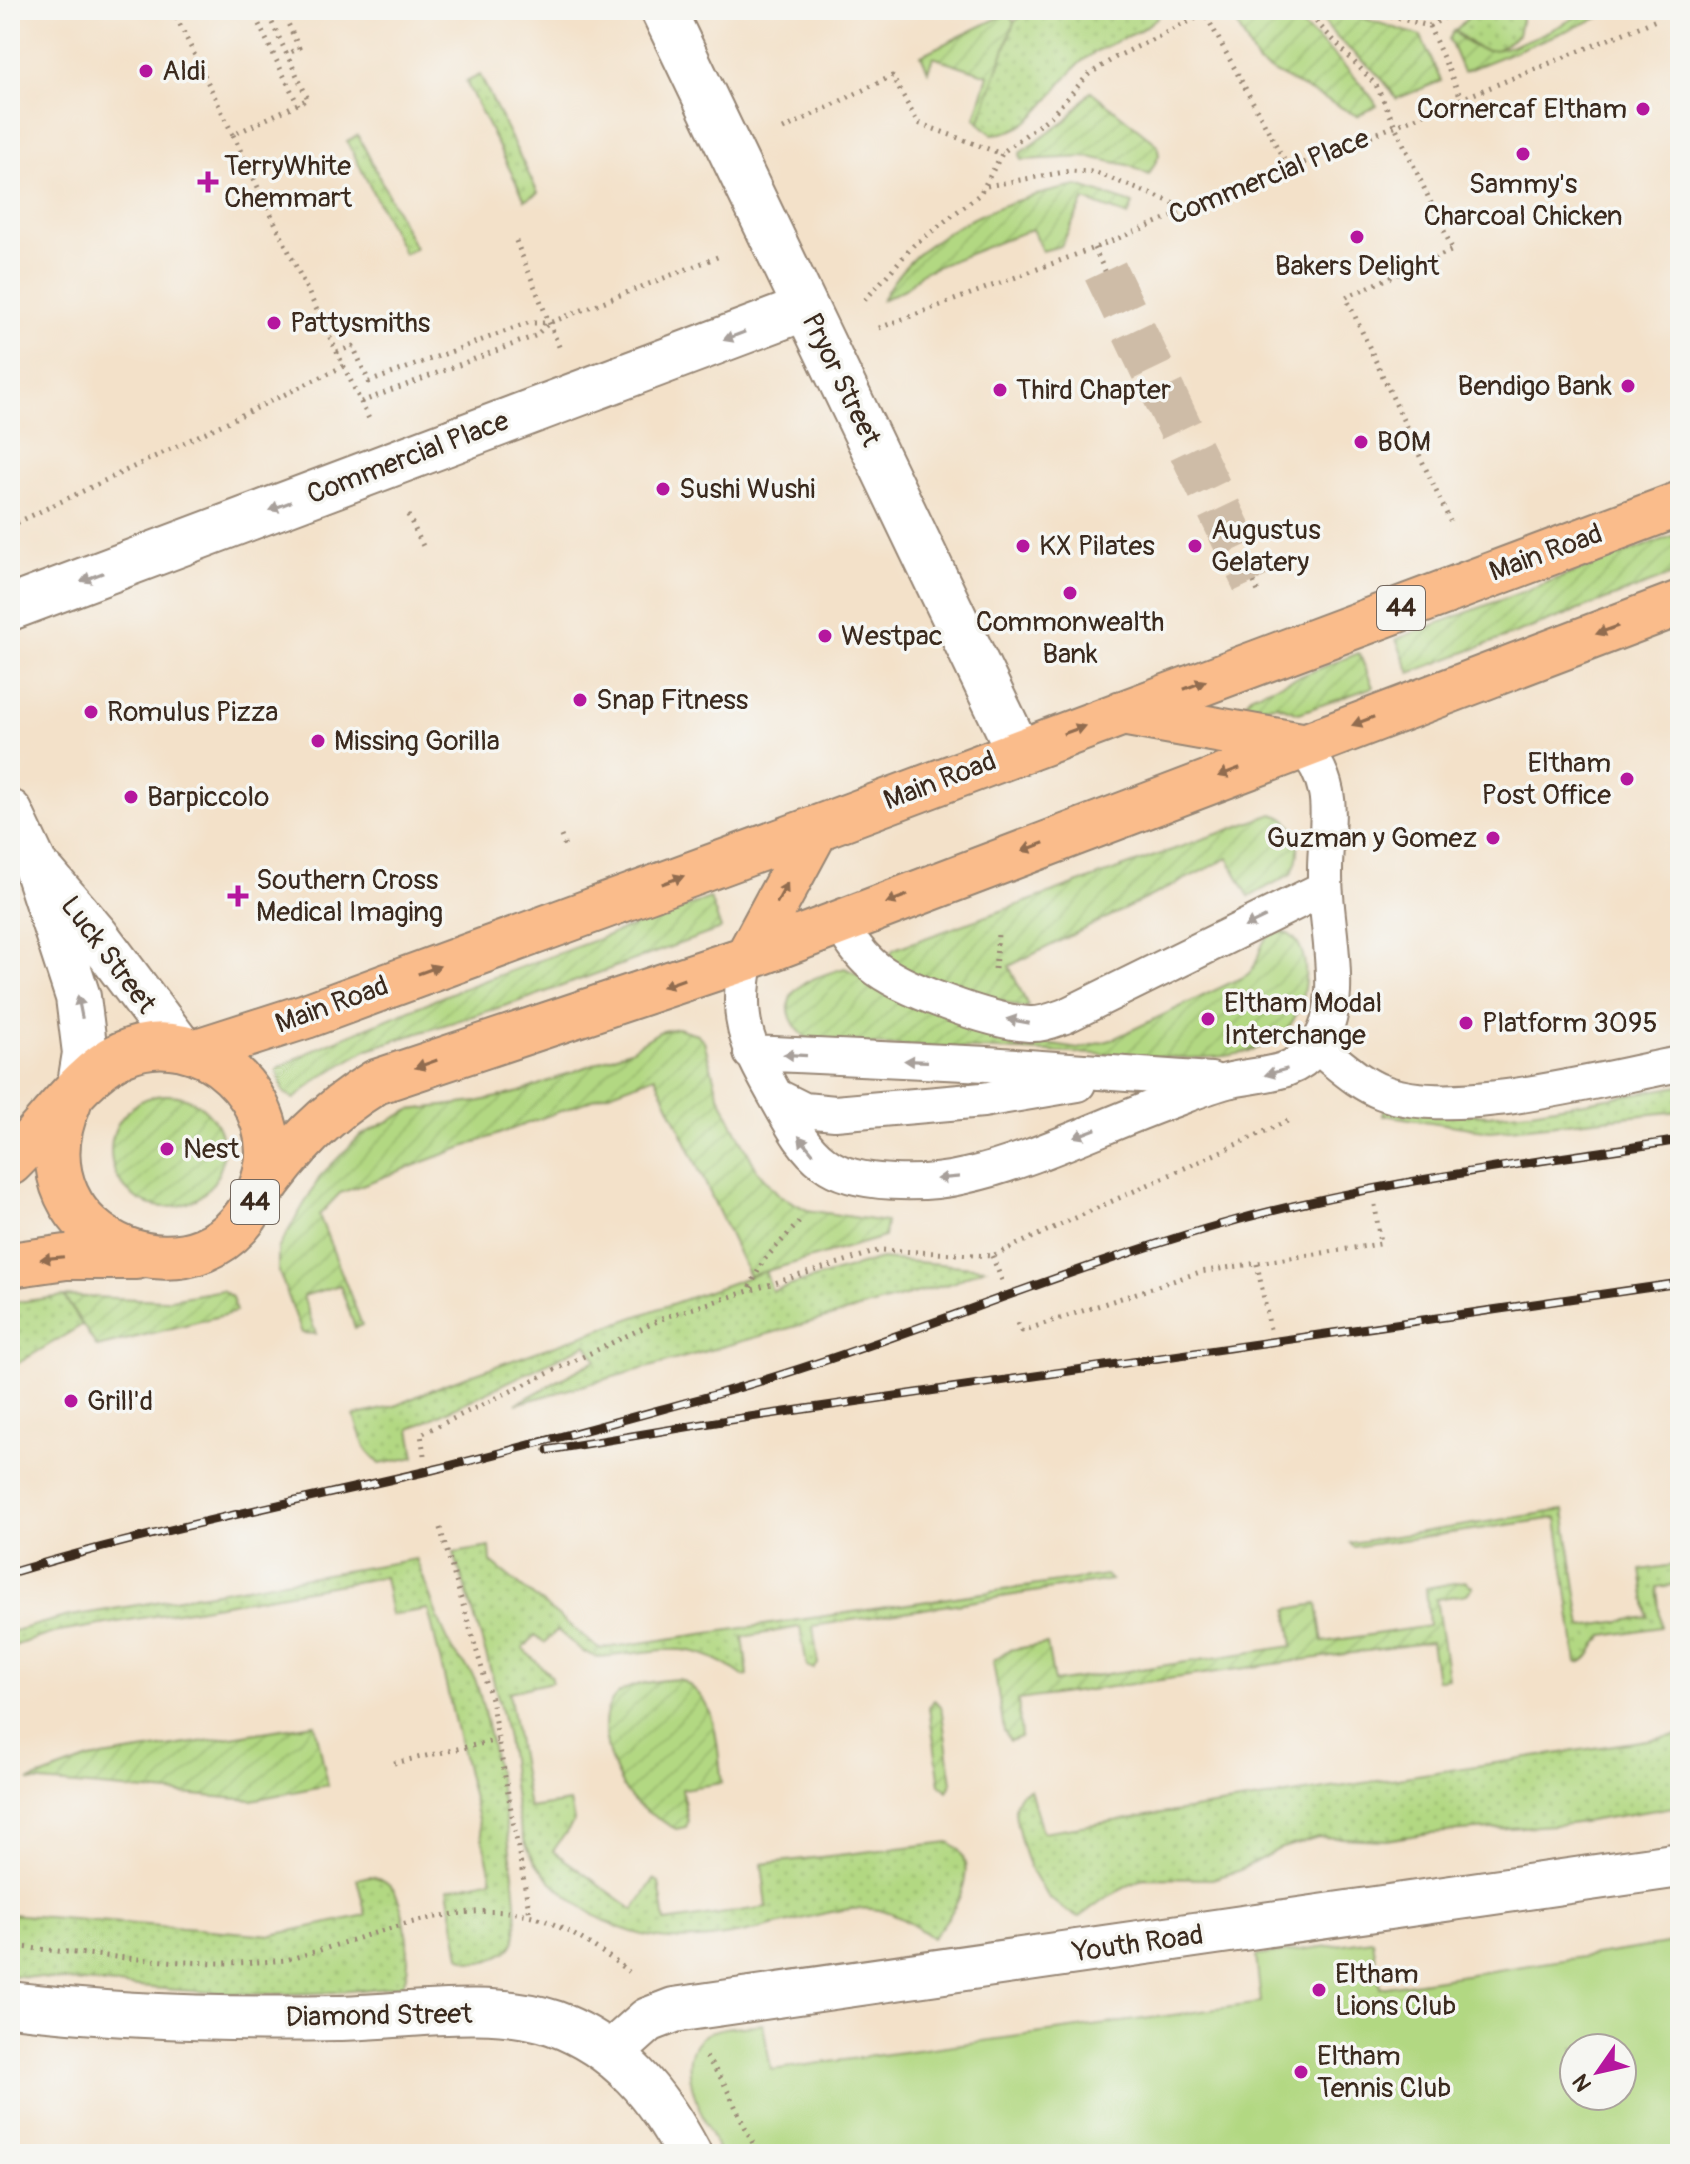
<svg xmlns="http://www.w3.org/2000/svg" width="1690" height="2164" font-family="Pangolin,sans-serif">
<defs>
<pattern id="grass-dots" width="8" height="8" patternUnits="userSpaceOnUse" patternTransform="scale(2)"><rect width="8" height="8" fill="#b2d882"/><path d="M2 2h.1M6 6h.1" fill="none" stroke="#9aba70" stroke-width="1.8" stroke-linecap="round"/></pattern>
<pattern id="garden-furrows" width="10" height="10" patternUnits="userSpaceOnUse" patternTransform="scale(2)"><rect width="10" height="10" fill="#b2d882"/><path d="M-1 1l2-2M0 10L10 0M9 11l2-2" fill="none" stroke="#9aba70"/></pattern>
</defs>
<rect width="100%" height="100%" fill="#f6f6f2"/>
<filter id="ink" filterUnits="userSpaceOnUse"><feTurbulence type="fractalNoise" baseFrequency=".0125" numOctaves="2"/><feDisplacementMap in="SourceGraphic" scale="16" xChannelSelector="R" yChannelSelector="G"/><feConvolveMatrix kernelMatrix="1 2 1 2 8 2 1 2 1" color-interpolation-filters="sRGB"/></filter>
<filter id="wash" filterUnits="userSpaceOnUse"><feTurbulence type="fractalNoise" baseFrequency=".006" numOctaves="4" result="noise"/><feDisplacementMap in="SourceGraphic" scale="32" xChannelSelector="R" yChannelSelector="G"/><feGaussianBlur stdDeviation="1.8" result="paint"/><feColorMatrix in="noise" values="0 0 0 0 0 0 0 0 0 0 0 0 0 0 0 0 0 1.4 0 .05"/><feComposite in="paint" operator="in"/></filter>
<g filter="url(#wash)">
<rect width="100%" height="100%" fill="#f3e1c9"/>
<path fill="url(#grass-dots)" stroke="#768150" stroke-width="2" d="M1031,10h133c-21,27 -57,30 -83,52 -28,24 -45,72 -89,72l-13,-11 35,-101z
M1475,10h49l-6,25 -21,15h-17l-25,-19z
M480,75l58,118 -13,7 -59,-118z
M358,135l57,113 -11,6 -57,-113z
M1680,1086v25l-190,20 -107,-16 2,-7 103,7 43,-4z
M881,1259l104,9 -33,15 -436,121 80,-44 -9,-16 -177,85 5,28 -35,7 -15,-16 -11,-32 41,-10 50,-22 320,-113 7,20z
M64,1296l18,29 -72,43v-65z
M1564,1510l18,117 66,-10 -7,-47 39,-6v20l-23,3 4,40 -56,9c-14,7 -10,25 -28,27l-20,-145 -204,29 -3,-4z
M490,1547l1,15 108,87 507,-74 5,5 -298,46 5,38 -4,5 -7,-3 -7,-39 -57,10 5,38 -5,1c-57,-42 -83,-22 -147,-19l-13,-5 -26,-22 -12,13 -10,-8 -12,14 29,28v5l-43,10 20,116 41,-6 4,19 -21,30 81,59 20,-31 5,3 6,40 102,-15 -5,-43 187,-22c37,22 3,75 -17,96 -16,-12 -33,-23 -53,-28 -25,-5 -54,3 -78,9 -77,19 -145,39 -216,-10 -20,-14 -43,-34 -55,-56 -18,-34 -16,-81 -24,-119 -12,-61 -33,-121 -52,-181z
M416,1559c12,29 21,63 37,91 6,10 17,18 22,29 14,39 49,223 40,260 -2,11 -12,15 -21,19 -13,6 -23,6 -34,-2l-12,-67 44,-10 -64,-270 -37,6 -7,-38 -331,56 -43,14v-15l55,-15z
M1680,1735v71l-110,18 -140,9 -44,7 -68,-3 -39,12 -41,22 -26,8 -69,-1 -38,20 -26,19c-39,-16 -53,-50 -61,-89 -3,-13 -6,-23 3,-35l9,-4 12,43z
M369,1876c11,1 20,6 26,16 10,17 20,79 6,93 -130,20 -261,2 -391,-10v-61l262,21 94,-20 -9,-36z"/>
<path fill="#b2d882" stroke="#768150" stroke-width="2" fill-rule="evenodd" d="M1373,1940l7,48 300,-46v212h-960c-12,-28 -50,-91 -18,-117 14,-12 44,-10 61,-13l8,46 490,-67 -5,-47zM1574,2048h48v48h-48z"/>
<path fill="url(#garden-furrows)" stroke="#768150" stroke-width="2" d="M1238,10c12,0 27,-2 39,0 21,5 90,76 100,96l-20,10 -99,-52 -27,-51z
M1324,10h13l84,26 20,45 -45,18c-20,-37 -59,-51 -75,-83z
M1586,10h32l-155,62 -14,-33 5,-8c9,10 19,18 33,19 21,2 82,-27 99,-40z
M1008,13l6,9 -35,101 -4,-5 13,-43 -55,-18 -5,14 -7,-16z
M1091,91l66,53 2,11 -10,20 -21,-10 -40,-8 -67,3 -1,-7 47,-33z
M1078,186l55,18 -5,12 -44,-16 -23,46 -19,5 -10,-22 -109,43 -18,17 -23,11c35,-69 124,-102 196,-114z
M1680,533v39l-270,101 -14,-34z
M1359,653l14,34 -74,26 -22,-8 -26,2 -7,-3 8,-9z
M1273,814c28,7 30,39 18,60l-42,23 -21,-39 -219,108 19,40 -4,2 -115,-35 -21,-16 6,-8z
M710,898l11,31 -195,70 -158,50 -47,28 -27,22 -10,-6 -7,-24 38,-20 141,-58z
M1284,932c34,13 22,80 0,100 -24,23 -64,26 -95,26l-377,-16c-9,-6 -17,-14 -21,-24 -13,-33 31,-43 54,-50l41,21 124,49 68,11 33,-9 136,-65c18,-14 6,-42 37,-43z
M677,1028l20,6 7,7 14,52 16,33 23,44 22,25 28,15 79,12 -2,15 -135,39 -94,-200 -315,117 -21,22 43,110 -7,3 -15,-43 -37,11 13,38 -14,-1 -24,-64v-20l43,-74 39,-39 50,-26 66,-8 44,-10 110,-42 29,-18z
M111 1151a56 56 0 1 1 112 0a56 56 0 1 1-112 0Z
M222,1290l10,7 4,15 -139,35 -33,-51 101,4z
M1465,1581l8,6 -6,7 -31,5 12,79 -11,2 -6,-38 -413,58 3,37 -11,4 -6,-10 -11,-70 15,-11 39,-6 7,38 239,-36 -5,-37 29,-5 6,38 106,-16 -3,-38z
M679,1679c41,20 37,64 43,104l-40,6 6,33 -2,5 -10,2c-16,-9 -34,-18 -46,-32 -19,-24 -42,-87 -6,-107 15,-8 39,-10 55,-11z
M934,1700l7,6 11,77 -5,8 -7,-7 -11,-76z
M315,1724l13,61 -76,15 -223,-19 60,-22z"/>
</g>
<g filter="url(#ink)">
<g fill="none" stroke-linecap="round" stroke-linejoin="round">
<path stroke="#cebca7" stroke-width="44" stroke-dasharray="44 22" stroke-linecap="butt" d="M1105,271l149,311"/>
<defs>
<path id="lane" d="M839,920c9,18 18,32 33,45 28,24 120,57 157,59 13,1 24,-4 36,-8l260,-128
M747,958c-13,60 -1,85 28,137 14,24 26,51 49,68 30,24 105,22 141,13 65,-14 141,-52 205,-75 19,-7 38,-15 57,-20 32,-8 66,-4 88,-33 34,-42 10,-121 10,-172 -1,-53 16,-85 -23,-131
M1317,1047c20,15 41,36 65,45 73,28 220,-14 298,-28
M751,1053l236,11 224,16
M776,1096l28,14 31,3 148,-13 95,-16"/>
<path id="street" d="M663,10l355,740
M10,608l796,-300
M10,812l25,53 43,132 7,56 -5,31
M45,875l51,60 84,112
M10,2004c109,13 217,16 327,14 65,-1 154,-17 217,5 65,24 104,72 135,131
M611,2053l37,-33 26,-10 1006,-145"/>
<path id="primary" d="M1122,713l179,32
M747,958l70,-130
M197,1051l109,-35 511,-188 863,-324
M10,1163c34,-32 72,-91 112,-109 79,-36 168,48 141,128 -48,142 -256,63 -194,-80
M257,1198c34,-49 68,-85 119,-116l371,-124 933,-355
M10,1265l56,-8h70"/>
</defs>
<use href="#lane" stroke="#978674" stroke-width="38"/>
<use href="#street" stroke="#978674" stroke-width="48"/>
<use href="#primary" stroke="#978674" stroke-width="48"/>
<path stroke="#978674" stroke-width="5" stroke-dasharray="2 6" stroke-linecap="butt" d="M173,10l60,125 75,-36 -42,-89
M252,10l46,95
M282,10l17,38 -12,6
M1203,10l86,159
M1305,10l71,75 77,165 -107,47 104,224
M1367,10l62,16 30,-16
M1429,26l33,74
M783,129l109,-53 26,47 84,31
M233,135l136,284
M987,186l83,-15 24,1 95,37
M516,241l44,108
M1094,248l11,23
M865,300l48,-54 67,-52 23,-42 48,-36 37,-41 28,-18 97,-47
M879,328l215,-80 562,-228
M337,352l16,-6 16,36 159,-59h20
M361,402l174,-66 14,-13 171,-67
M408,515l15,31
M10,526l334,-160
M1254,582l4,10
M561,836l5,13
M995,969l3,-35
M992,1256l11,27
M1257,1264l13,65
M750,1287l13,-26 38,-41
M1018,1323l4,8 178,-59 180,-28 -5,-39
M424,1455l-3,-21 247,-118 213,-66 111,6 300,-137
M440,1528l51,171 39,216
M394,1763l104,-23
M10,1946c92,9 184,23 276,14 76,-20 163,-61 242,-45 29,6 80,39 102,58
M706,2057l17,24 35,73"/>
<use href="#lane" stroke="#fff" stroke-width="34"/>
<use href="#street" stroke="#fff" stroke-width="44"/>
<use href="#primary" stroke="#fabc8b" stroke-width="44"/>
<defs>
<path id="rail" d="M548,1450l174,-29 958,-138
M10,1573c139,-42 281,-70 422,-103 95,-23 190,-50 285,-76 170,-48 332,-120 502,-169 150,-43 307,-61 461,-85"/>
</defs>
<use href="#rail" stroke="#3b2a1e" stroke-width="9"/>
<use href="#rail" stroke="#f6f6f2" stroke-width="6" stroke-dasharray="18" stroke-linecap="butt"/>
</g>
<defs><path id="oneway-solid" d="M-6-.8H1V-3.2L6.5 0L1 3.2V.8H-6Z" transform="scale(2)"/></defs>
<g fill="#a79f9a">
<use href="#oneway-solid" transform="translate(734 336) rotate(159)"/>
<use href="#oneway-solid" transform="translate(280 506) rotate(159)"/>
<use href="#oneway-solid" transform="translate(92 577) rotate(159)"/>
<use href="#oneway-solid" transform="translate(1255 922) rotate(154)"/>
<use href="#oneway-solid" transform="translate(80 1007) rotate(-101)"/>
<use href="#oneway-solid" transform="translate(1018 1021) rotate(-169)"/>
<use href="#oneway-solid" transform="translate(795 1055) rotate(-177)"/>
<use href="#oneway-solid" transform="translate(916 1061) rotate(-178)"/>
<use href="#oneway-solid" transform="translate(1276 1072) rotate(164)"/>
<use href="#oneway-solid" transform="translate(1085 1133) rotate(159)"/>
<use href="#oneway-solid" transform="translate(806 1145) rotate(-129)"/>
<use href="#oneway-solid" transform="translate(948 1178) rotate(175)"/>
</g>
<g fill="#916c4f">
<use href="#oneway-solid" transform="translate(1607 630) rotate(160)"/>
<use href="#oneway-solid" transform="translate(1195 685) rotate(-21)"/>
<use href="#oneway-solid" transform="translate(1363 721) rotate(159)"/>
<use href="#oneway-solid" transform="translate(1074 730) rotate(-20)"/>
<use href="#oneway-solid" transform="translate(1229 772) rotate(159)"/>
<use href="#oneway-solid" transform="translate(1033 847) rotate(159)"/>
<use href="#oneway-solid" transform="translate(673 880) rotate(-20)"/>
<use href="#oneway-solid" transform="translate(782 893) rotate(-62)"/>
<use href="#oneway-solid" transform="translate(897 899) rotate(159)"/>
<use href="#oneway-solid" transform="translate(429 970) rotate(-20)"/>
<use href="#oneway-solid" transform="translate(673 983) rotate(161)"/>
<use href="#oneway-solid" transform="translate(426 1064) rotate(161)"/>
<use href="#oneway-solid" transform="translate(52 1258) rotate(174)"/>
</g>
</g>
<g fill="#b5179e" stroke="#f6f6f2" stroke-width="3">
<circle cx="146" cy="71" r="8"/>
<circle cx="1643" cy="109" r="8"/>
<circle cx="1523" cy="154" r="8"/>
<path d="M204 170h8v8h8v8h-8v8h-8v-8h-8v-8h8z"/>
<circle cx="1357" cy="237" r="8"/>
<circle cx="274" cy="323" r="8"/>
<circle cx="1628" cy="386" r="8"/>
<circle cx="1000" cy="390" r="8"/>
<circle cx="1361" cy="442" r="8"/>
<circle cx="663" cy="489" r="8"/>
<circle cx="1023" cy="546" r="8"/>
<circle cx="1195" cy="546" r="8"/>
<circle cx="1070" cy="593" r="8"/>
<circle cx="825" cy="636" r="8"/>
<circle cx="580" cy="700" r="8"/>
<circle cx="91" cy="712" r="8"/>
<circle cx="318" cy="741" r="8"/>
<circle cx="1627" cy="779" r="8"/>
<circle cx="131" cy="797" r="8"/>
<circle cx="1493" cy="838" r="8"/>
<path d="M234 884h8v8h8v8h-8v8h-8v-8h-8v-8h8z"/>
<circle cx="1208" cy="1019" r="8"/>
<circle cx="1466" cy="1023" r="8"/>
<circle cx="167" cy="1149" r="8"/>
<circle cx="71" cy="1401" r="8"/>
<circle cx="1319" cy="1990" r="8"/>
<circle cx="1301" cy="2072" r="8"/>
</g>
<g text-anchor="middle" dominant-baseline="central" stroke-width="7" stroke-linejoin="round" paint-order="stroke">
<g fill="#f6f6f2" stroke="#73675e" stroke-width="2">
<rect x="1377" y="586" width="48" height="44" rx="6"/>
<rect x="231" y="1180" width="48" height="44" rx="6"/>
</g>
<g font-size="26" font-weight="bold" fill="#3b2a1e">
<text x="1401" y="608">44</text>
<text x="255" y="1202">44</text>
</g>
<g font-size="28" fill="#3b2a1e" stroke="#f6f6f2" text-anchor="start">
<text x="162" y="71">Aldi</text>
<text x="1627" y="109" text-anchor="end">Cornercaf Eltham</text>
<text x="224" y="166">TerryWhite<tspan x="224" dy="32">Chemmart</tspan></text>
<text x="1523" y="184" text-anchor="middle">Sammy's<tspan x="1523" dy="32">Charcoal Chicken</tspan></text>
<text x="1357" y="266" text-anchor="middle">Bakers Delight</text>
<text x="290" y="323">Pattysmiths</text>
<text x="1612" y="386" text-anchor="end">Bendigo Bank</text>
<text x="1016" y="390">Third Chapter</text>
<text x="1377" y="442">BOM</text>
<text x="679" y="489">Sushi Wushi</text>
<text x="1211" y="530">Augustus<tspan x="1211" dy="32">Gelatery</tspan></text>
<text x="1039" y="546">KX Pilates</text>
<text x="1070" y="622" text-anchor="middle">Commonwealth<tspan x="1070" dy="32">Bank</tspan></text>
<text x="841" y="636">Westpac</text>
<text x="596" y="700">Snap Fitness</text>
<text x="107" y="712">Romulus Pizza</text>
<text x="334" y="741">Missing Gorilla</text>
<text x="1611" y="763" text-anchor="end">Eltham<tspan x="1611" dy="32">Post Office</tspan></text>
<text x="147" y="797">Barpiccolo</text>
<text x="1477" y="838" text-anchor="end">Guzman y Gomez</text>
<text x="256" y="880">Southern Cross<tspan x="256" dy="32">Medical Imaging</tspan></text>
<text x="1224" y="1003">Eltham Modal<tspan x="1224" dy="32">Interchange</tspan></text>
<text x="1482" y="1023">Platform 3095</text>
<text x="183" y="1149">Nest</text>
<text x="87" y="1401">Grill'd</text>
<text x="1335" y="1974">Eltham<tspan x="1335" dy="32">Lions Club</tspan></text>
<text x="1317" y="2056">Eltham<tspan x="1317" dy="32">Tennis Club</tspan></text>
</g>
<g font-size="28" fill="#3b2a1e" stroke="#f6f6f2">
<text transform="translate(1269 177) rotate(-22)">Commercial Place</text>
<text transform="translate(841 380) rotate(64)">Pryor Street</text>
<text transform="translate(408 458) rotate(-21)">Commercial Place</text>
<text transform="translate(1546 553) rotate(-20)">Main Road</text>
<text transform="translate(940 781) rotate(-21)">Main Road</text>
<text transform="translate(108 955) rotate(53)">Luck Street</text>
<text transform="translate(332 1005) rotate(-20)">Main Road</text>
<text transform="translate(1138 1944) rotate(-8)">Youth Road</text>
<text transform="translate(379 2016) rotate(-1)">Diamond Street</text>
</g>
</g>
<rect width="1690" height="2164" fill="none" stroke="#f6f6f2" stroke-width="40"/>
<g transform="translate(1598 2072) rotate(236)"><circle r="38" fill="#f6f6f2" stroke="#aba49d" stroke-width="2"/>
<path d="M0-6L14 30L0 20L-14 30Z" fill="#b5179e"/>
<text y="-12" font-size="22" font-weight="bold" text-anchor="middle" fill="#3b2a1e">N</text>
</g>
</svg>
